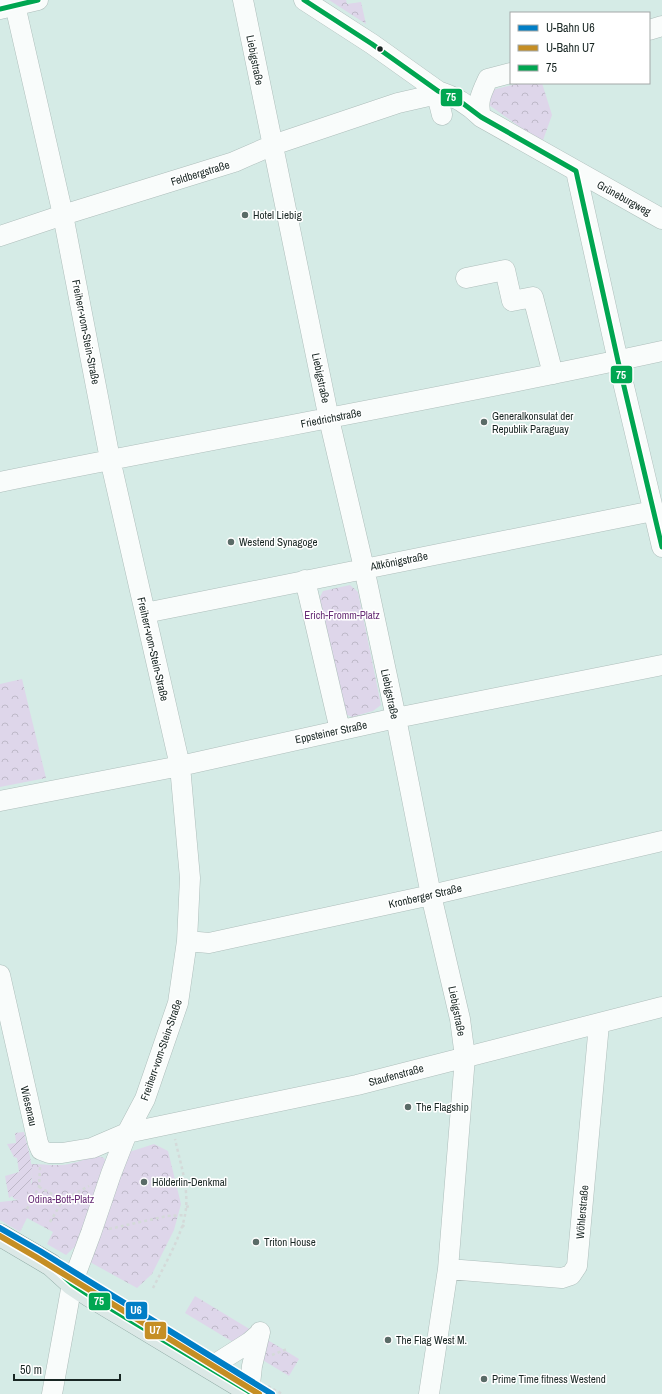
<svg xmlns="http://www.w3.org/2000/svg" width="662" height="1394" font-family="'Archivo Narrow',sans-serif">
<defs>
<pattern id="park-crowns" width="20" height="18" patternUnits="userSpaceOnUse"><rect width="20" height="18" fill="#ded6ea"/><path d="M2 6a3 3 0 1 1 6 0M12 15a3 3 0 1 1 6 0" fill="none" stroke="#beb8c8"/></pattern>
<pattern id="garden-furrows" width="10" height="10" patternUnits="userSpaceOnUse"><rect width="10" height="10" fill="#ded6ea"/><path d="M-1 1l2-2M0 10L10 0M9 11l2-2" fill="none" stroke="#beb8c8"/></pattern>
</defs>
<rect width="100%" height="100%" fill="#d5ebe6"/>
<path fill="url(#park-crowns)" d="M329,0h17l1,4 14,-2 5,22z
M520,83h22l10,32 -10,28 -53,-38 3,-15z
M350,585l8,7 23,113 -8,6 -21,6 -9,-4 -25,-112 5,-10z
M22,679l24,99 -46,9v-103z
M154,1144l14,7 13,53 -7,26 -22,44 -15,14 -49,-27 41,-109z
M98,1156l6,2 3,7 -26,76 -15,14 -19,-11 6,-12 -26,-14 -7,14 -20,-12v-18l18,-2 14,-18 -1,-18c15,0 28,3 42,-1 9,-2 16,-6 25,-7z
M195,1296l104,63 -10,17 -104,-63z"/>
<path fill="url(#garden-furrows)" d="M24,1132c5,23 18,54 -6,68l-4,-1 -2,-3 -3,2 -4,-22 14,-4 -2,-14 -3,-1 -7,-13 9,-1 -1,-10z"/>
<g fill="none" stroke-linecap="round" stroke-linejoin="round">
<defs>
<path id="minor" d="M243,0l86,419 35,149 32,150 35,177 29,124 5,38 -17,212 -19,125
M304,0l68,44 66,47c16,5 32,15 43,26l181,102
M15,5l48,210 47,244 70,307 10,112 -3,63 -9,62 -33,96 -18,34 -16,41 -20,59 -19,51 -20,110
M0,9l38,-9
M649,30l13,-4
M438,91v8l4,16
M481,117c-4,-16 0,-23 7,-38l23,-6
M576,171l42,190 44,186
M0,236l63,-21 171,-53 39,-17 125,-42 35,-8 5,-4
M466,278l39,-8 7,31 21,-4 20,77
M0,482c220,-45 442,-83 662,-131
M305,580l35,150
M145,613l508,-102
M0,801l180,-35 216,-48 266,-53
M187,941l22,2 222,-48 231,-54
M0,975l38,168 3,7 8,3h13l30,-5 35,-15 230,-48 305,-78
M448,1269l114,9 9,-3 6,-9 22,-242
M209,1368l41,-26 8,-7
M249,1394l3,-28 8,-34"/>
<path id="major" d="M0,1235l51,30 21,19 18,12 163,98"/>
</defs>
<use href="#minor" stroke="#aebebb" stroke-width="21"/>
<use href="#major" stroke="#8da8a3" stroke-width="23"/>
<path stroke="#d4dad9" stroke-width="2.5" stroke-dasharray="3 3" stroke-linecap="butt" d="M39,1187l24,13
M186,1207l4,-1
M27,1209l12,-22 1,-20
M50,1222l13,-22 26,-14
M182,1225l4,3
M109,1229l58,-13 18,-1
M153,1288c10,-20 28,-51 32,-73 5,-25 -5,-52 -10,-76
M272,1355l15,-6
M268,1386l14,8"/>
<use href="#minor" stroke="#f9fcfb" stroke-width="20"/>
<use href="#major" stroke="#dbe8e6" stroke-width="22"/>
<defs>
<path id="bus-1" d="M304,0l68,44 66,47 23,11 20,15 95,54 42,190 44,186
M0,9l38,-9
M0,1235l51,30 21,19 18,12 163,98"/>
</defs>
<use href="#bus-1" stroke="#fff" stroke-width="8"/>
<use href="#bus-1" stroke="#00a651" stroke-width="5"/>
<defs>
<path id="metro-1" d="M0,1228l40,23 232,143"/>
<path id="metro-2" d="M0,1236l36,21 223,137"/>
</defs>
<use href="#metro-1" stroke="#fff" stroke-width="9"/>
<use href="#metro-2" stroke="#fff" stroke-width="9"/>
<use href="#metro-1" stroke="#007ec6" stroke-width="6"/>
<use href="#metro-2" stroke="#c58e24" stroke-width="6"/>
</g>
<circle fill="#182623" stroke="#fff" stroke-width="1.5" cx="380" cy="49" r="3.5"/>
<g fill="#5a6b67" stroke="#fff" stroke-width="1.5">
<circle cx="245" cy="215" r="4"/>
<circle cx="484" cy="422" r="4"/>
<circle cx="231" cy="542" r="4"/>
<circle cx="408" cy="1107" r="4"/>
<circle cx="144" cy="1182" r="4"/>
<circle cx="256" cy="1242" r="4"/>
<circle cx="388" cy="1340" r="4"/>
<circle cx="484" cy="1379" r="4"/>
</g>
<g text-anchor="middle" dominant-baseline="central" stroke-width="3" stroke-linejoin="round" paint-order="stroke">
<g font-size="11" fill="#182623" stroke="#fff">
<text transform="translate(255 60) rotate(79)">Liebigstraße</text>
<text transform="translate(200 173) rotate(-17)">Feldbergstraße</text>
<text transform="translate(624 198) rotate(29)">Grüneburgweg</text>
<text transform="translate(86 332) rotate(79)">Freiherr-vom-Stein-Straße</text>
<text transform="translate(321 378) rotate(78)">Liebigstraße</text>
<text transform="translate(331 418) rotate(-11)">Friedrichstraße</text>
<text transform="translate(399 561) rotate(-11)">Altkönigstraße</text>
<text transform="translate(153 649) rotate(77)">Freiherr-vom-Stein-Straße</text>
<text transform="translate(390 694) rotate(78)">Liebigstraße</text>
<text transform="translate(331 732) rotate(-12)">Eppsteiner Straße</text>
<text transform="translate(425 896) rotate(-13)">Kronberger Straße</text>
<text transform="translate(457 1011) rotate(79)">Liebigstraße</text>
<text transform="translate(161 1050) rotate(-71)">Freiherr-vom-Stein-Straße</text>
<text transform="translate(396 1075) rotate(-15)">Staufenstraße</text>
<text transform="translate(29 1106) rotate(77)">Wiesenau</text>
<text transform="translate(582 1212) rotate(-85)">Wöhlerstraße</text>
</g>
<g font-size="11" fill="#182623" stroke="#fff" text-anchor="start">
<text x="253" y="215">Hotel Liebig</text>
<text x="492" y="416">Generalkonsulat der<tspan x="492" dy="13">Republik Paraguay</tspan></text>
<text x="239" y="542">Westend Synagoge</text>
<text x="416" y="1107">The Flagship</text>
<text x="152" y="1182">Hölderlin-Denkmal</text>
<text x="264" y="1242">Triton House</text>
<text x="396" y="1340">The Flag West M.</text>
<text x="492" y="1379">Prime Time fitness Westend</text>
</g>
<g font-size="11" fill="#692f77" stroke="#fff">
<text x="342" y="615">Erich-Fromm-Platz</text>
<text x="61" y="1199">Odina-Bott-Platz</text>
</g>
</g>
<g stroke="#fff" stroke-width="1.5">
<rect x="440" y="88" width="23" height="19" rx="4" fill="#00a651"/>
<rect x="610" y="365" width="23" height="19" rx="4" fill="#00a651"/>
<rect x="88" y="1292" width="23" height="19" rx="4" fill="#00a651"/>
<rect x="125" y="1301" width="23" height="19" rx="4" fill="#007ec6"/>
<rect x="144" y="1321" width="23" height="19" rx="4" fill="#c58e24"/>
</g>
<g font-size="11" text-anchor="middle" font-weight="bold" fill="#fff">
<text x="451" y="101">75</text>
<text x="621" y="379">75</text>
<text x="99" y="1305">75</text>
<text x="136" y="1314">U6</text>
<text x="155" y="1334">U7</text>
</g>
<rect x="510" y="12" width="140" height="72" fill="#ffffff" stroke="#a3a8a7"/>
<rect x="518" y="25" width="20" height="6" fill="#007ec6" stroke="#a3a8a7"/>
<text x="546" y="32" font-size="12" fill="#182623">U-Bahn U6</text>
<rect x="518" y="45" width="20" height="6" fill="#c58e24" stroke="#a3a8a7"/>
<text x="546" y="52" font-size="12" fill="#182623">U-Bahn U7</text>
<rect x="518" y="65" width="20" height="6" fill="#00a651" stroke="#a3a8a7"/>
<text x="546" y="72" font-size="12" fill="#182623">75</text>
<path d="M14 1374v6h106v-6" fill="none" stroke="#182623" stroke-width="2"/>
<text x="20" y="1374" font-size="12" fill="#182623" stroke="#ffffff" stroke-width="3" paint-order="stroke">50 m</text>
</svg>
